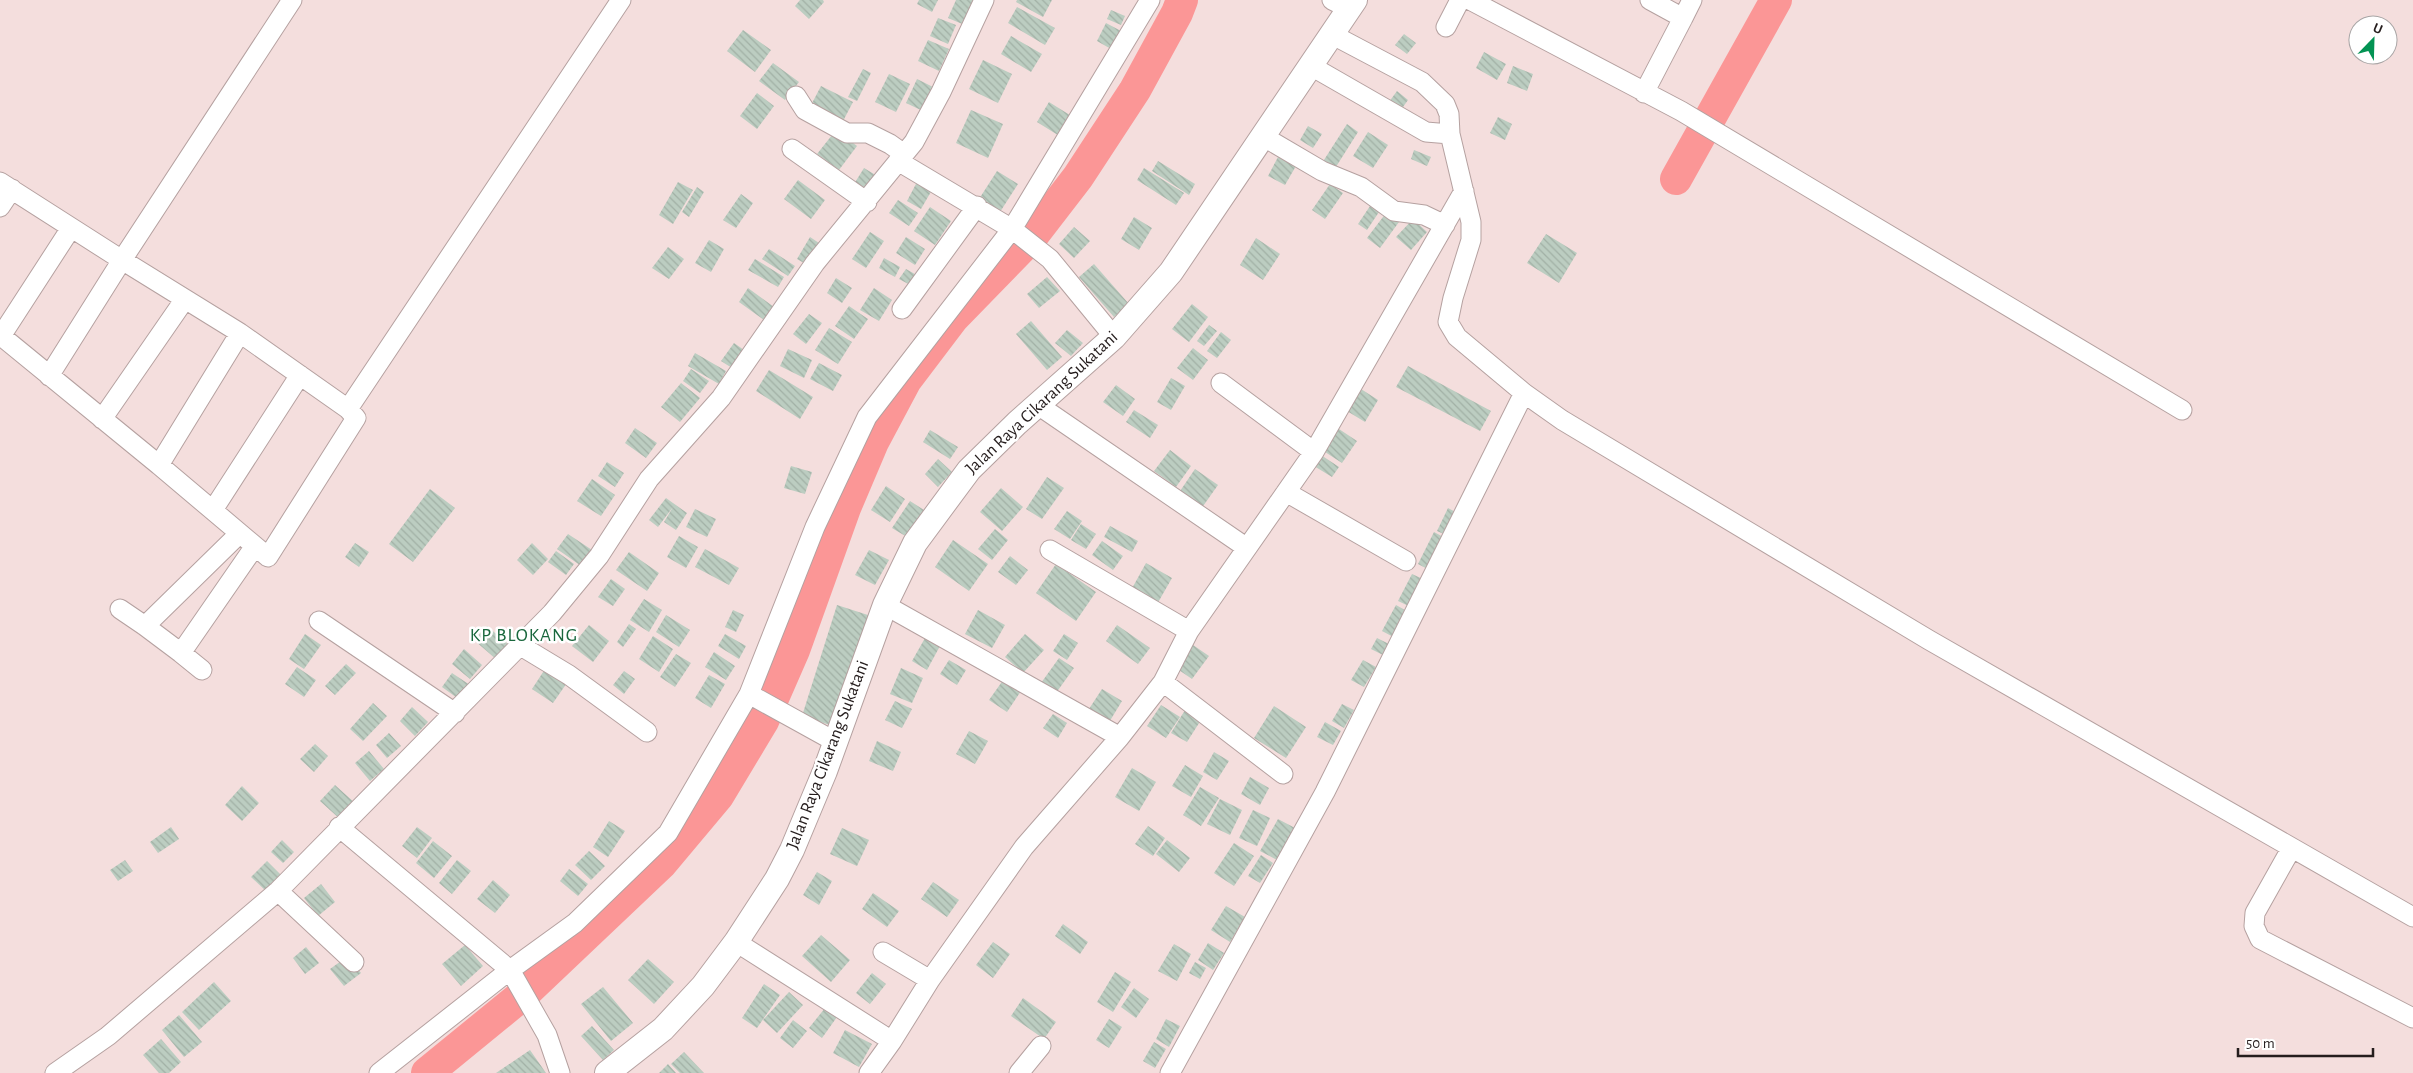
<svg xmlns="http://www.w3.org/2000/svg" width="2413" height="1073" font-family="'Alegreya Sans',sans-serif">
<defs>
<pattern id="building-back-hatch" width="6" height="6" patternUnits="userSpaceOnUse" patternTransform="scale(1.25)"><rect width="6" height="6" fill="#bccdc1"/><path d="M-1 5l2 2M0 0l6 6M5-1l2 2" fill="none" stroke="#a1b0a5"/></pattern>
</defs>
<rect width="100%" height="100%" fill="#f4dedd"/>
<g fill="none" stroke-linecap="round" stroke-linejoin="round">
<path stroke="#fb9696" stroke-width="32" d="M1676,179l100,-179
M427,1073l99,-81 135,-128 57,-68 45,-75 31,-71 51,-142 28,-66 33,-62 47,-62 78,-80 47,-61 57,-87 42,-77 5,-13"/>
</g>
<path fill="url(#building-back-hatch)" d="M800,0h23l1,2 -15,17 -14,-13z
M919,0h19l-6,12 -15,-8z
M956,0h22l-11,26 -19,-8z
M1017,0h35l-9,17 -27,-15z
M1017,7l38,21 -10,17 -37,-22z
M1111,10l14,6 -4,9 -14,-6z
M938,18l18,7 -8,19 -18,-8z
M1106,23l15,8 -10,18 -14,-8z
M743,30l28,20 -16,22 -28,-21z
M1404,34l12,9 -9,11 -12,-9z
M1011,36l31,18 -11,18 -30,-18z
M928,40l21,9 -10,22 -21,-10z
M1484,52l22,12 -9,16 -21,-12z
M983,60l29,14 -14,29 -29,-14z
M773,63l26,19 -14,18 -26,-19z
M1513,66l20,8 -6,17 -20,-8z
M863,69l8,4 -14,28 -9,-4z
M889,74l21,10 -14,28 -21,-10z
M917,79l18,9 -10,24 -19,-9z
M821,86l32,16 -11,21 -32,-16z
M1397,91l11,9 -10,14 -12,-8z
M757,93l17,13 -17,23 -17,-13z
M1049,102l24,15 -12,20 -24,-15z
M971,110l32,14 -15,34 -32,-15z
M1498,117l14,7 -7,16 -15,-7z
M1347,124l11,8 -24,38 -12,-7z
M1308,126l14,8 -9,14 -13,-8z
M836,130l21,16 -18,24 -22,-16z
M1368,132l20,13 -15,23 -20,-12z
M1414,150l17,7 -4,9 -16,-7z
M1278,157l18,9 -11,19 -17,-9z
M1158,161l37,23 -6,11 -37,-24z
M864,168l18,11 -10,16 -18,-11z
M1144,168l40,25 -8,12 -39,-25z
M997,171l21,13 -18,28 -21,-13z
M798,180l27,20 -14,19 -27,-20z
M678,182l15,8 -20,34 -14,-9z
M917,182l15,8 -11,19 -14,-8z
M1330,184l13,9 -18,26 -13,-9z
M697,187l7,5 -15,25 -7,-5z
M741,194l12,9 -17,25 -13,-8z
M898,200l20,13 -9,13 -20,-13z
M1372,203l9,6 -14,21 -9,-6z
M930,207l21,14 -16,24 -21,-14z
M1386,213l13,9 -19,26 -13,-10z
M1134,217l18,11 -13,22 -18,-11z
M1413,219l14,13 -16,18 -15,-13z
M1074,227l16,14 -16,17 -15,-14z
M870,232l14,9 -18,27 -14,-9z
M1546,234l31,19 -18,30 -32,-20z
M810,237l12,8 -13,21 -12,-7z
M906,237l19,12 -10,16 -19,-12z
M1256,238l24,16 -17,26 -23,-15z
M709,240l15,9 -13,23 -16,-9z
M668,247l16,12 -15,20 -17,-11z
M769,249l26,17 -7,10 -26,-17z
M884,258l16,9 -5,10 -16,-9z
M755,259l29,18 -6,10 -30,-17z
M1094,264l35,40 -15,13 -35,-40z
M906,269l14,8 -6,10 -15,-8z
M1047,277l13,14 -21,17 -12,-14z
M836,278l16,10 -10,15 -15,-10z
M748,288l26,19 -10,13 -25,-18z
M874,288l18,12 -13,21 -19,-11z
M1192,304l16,13 -19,25 -17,-13z
M849,306l19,13 -14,20 -19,-13z
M809,314l13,9 -16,21 -13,-10z
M1031,321l31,36 -15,13 -31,-36z
M1209,325l8,6 -13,15 -7,-5z
M829,328l23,14 -14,22 -23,-14z
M1067,330l16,13 -12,13 -16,-13z
M1221,332l10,8 -14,18 -10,-7z
M734,343l10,7 -12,18 -11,-7z
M1193,348l15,12 -15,20 -16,-12z
M788,349l24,11 -8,18 -24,-12z
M695,353l31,18 -7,13 -31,-18z
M819,363l23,12 -9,16 -23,-12z
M1408,366l83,45 -11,20 -84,-44z
M691,369l18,12 -9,12 -17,-12z
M769,370l44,27 -13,22 -44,-28z
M1171,378l14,8 -14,24 -14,-8z
M681,383l19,15 -20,24 -19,-15z
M1116,385l19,14 -12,17 -20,-14z
M1361,389l17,11 -13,22 -18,-11z
M1134,410l24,15 -8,13 -24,-16z
M1336,427l21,14 -15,22 -20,-13z
M635,428l22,15 -11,15 -21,-15z
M930,430l28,17 -8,12 -27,-17z
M1170,450l21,16 -15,21 -22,-16z
M1321,455l18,12 -7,10 -18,-11z
M938,459l14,13 -14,15 -13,-13z
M607,462l17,11 -9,14 -17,-11z
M791,466l21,6 -7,22 -21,-6z
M1195,469l23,16 -17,24 -23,-15z
M1047,477l17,11 -22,31 -16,-10z
M592,479l23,16 -14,21 -24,-15z
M886,486l19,13 -15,23 -19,-12z
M1001,488l22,19 -21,24 -22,-19z
M430,489l25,19 -42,54 -24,-18z
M666,498l21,15 -11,17 -12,-8 9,-15 -15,20 -9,-7z
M910,501l14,9 -17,27 -15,-9z
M1448,508l13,7 -11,22 -13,-6z
M695,509l21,10 -9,18 -21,-10z
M1067,511l15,10 -12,18 -16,-10z
M1081,524l15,10 -10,15 -15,-9z
M1110,526l28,15 -6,11 -28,-15z
M995,529l13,11 -16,20 -14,-11z
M1434,532l15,8 -16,32 -15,-8z
M568,534l27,18 -11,16 -27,-19z
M679,536l19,11 -12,21 -19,-11z
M953,540l35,24 -19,27 -34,-24z
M1102,541l21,15 -10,14 -21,-15z
M355,543l14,9 -10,15 -14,-10z
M532,543l16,16 -15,16 -16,-15z
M705,549l34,19 -10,17 -34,-18z
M869,550l20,10 -14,25 -20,-10z
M556,551l18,13 -8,11 -18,-13z
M629,552l30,21 -12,18 -31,-21z
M1010,556l18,14 -12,15 -18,-13z
M1146,563l26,15 -16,28 -26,-14z
M1056,564l40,28 -20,29 -40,-28z
M1412,574l15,7 -14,27 -15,-7z
M611,579l14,10 -12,17 -15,-9z
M644,599l18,11 -13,22 -19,-12z
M837,605l34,11 -35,111 -34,-11z
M1396,605l16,9 -13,26 -17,-9z
M733,610l11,5 -8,17 -11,-5z
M978,610l27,15 -13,23 -27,-14z
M666,615l24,15 -11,17 -23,-15z
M629,624l7,5 -13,18 -6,-5z
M589,625l20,16 -16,21 -21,-16z
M1117,625l33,23 -12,16 -32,-23z
M487,626l22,19 -12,15 -23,-20z
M305,634l16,11 -17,24 -15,-10z
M725,634l21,12 -7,13 -21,-13z
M1025,634l19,16 -21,23 -18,-16z
M1064,634l14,9 -11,17 -14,-9z
M653,636l20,13 -14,23 -20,-13z
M925,638l15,8 -13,24 -15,-9z
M1377,638l12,6 -6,11 -12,-6z
M1193,645l16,11 -17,23 -16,-11z
M464,649l18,16 -12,14 -18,-15z
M714,652l21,14 -9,14 -21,-13z
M676,654l15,9 -16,24 -15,-10z
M1059,658l15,10 -18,25 -15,-10z
M949,660l17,10 -9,15 -17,-11z
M1363,660l13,7 -12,20 -13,-7z
M346,664l10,9 -21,22 -10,-9z
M547,666l22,14 -16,23 -21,-14z
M297,667l19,13 -12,17 -19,-13z
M901,668l22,10 -11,25 -22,-9z
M624,671l11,8 -11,15 -11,-9z
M452,673l18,12 -10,15 -18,-13z
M709,675l16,9 -14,24 -16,-10z
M1006,676l17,12 -16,24 -18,-12z
M1102,689l20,12 -14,23 -21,-12z
M895,701l17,8 -10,19 -17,-8z
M373,703l14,13 -24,25 -13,-12z
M1342,704l12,6 -10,18 -12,-7z
M1161,705l19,12 -14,21 -19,-12z
M1274,706l32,21 -20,31 -32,-20z
M412,707l16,15 -13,14 -15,-15z
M1185,710l16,10 -14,22 -16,-9z
M1053,714l14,9 -9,15 -15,-10z
M1325,722l16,9 -8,14 -16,-8z
M969,731l19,10 -13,23 -19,-10z
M389,733l12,13 -14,12 -11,-13z
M877,741l24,11 -8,19 -24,-10z
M315,744l13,12 -14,16 -14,-13z
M369,751l15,18 -14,12 -15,-18z
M1214,752l15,9 -12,19 -14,-8z
M1185,765l18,11 -12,21 -19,-11z
M1132,768l24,14 -17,29 -24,-14z
M1250,777l19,11 -9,17 -19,-11z
M335,785l21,19 -15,16 -21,-19z
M242,786l17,17 -17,18 -17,-16z
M1200,787l19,11 -18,28 -18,-11z
M1220,799l22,11 -12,25 -23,-11z
M1253,810l17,8 -13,28 -18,-8z
M1278,819l17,9 -18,32 -17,-9z
M609,821l16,10 -17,26 -15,-10z
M1148,826l17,12 -12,18 -18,-12z
M171,827l8,12 -21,14 -8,-11z
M417,827l15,11 -15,20 -15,-12z
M842,828l27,12 -12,26 -27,-12z
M282,840l12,12 -11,11 -12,-11z
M1167,840l23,18 -11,14 -23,-18z
M433,841l19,15 -18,22 -18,-15z
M1234,843l20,13 -20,30 -20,-13z
M589,851l16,15 -14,14 -16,-15z
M1261,855l12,8 -13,20 -12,-7z
M125,860l8,11 -15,10 -8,-11z
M457,860l14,11 -19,23 -13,-11z
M267,861l17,17 -16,15 -17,-16z
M569,869l19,15 -10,12 -18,-15z
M817,872l15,9 -13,24 -16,-10z
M493,880l17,15 -15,18 -18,-14z
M933,882l26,18 -12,17 -26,-18z
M321,884l14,18 -17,14 -14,-18z
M873,893l26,18 -12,16 -25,-18z
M1226,906l19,11 -15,25 -19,-12z
M1063,924l25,18 -8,12 -25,-18z
M821,935l29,25 -19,22 -29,-26z
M993,942l17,12 -17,24 -17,-13z
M1208,943l16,10 -11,17 -15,-10z
M1174,944l17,10 -14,27 -19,-10z
M465,945l18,21 -22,20 -19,-22z
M306,947l13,16 -14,11 -12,-16z
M348,956l13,17 -17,13 -14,-17z
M648,959l26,23 -20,22 -26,-24z
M1195,962l11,6 -6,11 -11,-6z
M1115,972l16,10 -18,30 -16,-10z
M872,973l14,11 -16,20 -14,-11z
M214,982l17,19 -32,29 -17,-18z
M764,984l16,11 -23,33 -15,-10z
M603,987l30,36 -22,18 -30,-37z
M1134,988l15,11 -13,19 -15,-11z
M789,992l14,13 -26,28 -14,-13z
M1023,998l33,24 -12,17 -33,-23z
M825,1008l12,9 -15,21 -13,-10z
M179,1015l23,27 -18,15 -22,-27z
M1109,1019l13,8 -13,21 -13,-8z
M1166,1019l14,7 -11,21 -13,-8z
M793,1020l14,11 -14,17 -13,-10z
M592,1026l22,24 -11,10 -22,-24z
M845,1030l27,14 -13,23 -26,-14z
M161,1039l20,23 -12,11h-10l-16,-18z
M1154,1042l12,7 -11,19 -12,-7z
M530,1050l16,23h-50z
M684,1052l20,21h-24l-9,-9z
M668,1064l8,9h-17z"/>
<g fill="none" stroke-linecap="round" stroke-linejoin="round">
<defs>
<path id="minor" d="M1332,0l18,9
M1470,0l211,111 501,299
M1683,18l9,-18
M1446,27l14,-27
M1333,35l89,47 23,22 4,10 1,20 21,88v18l-18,58 -5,24 9,15 67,56 38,27 367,220 484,277
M1311,66l115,66 24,2
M1644,93l39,-75 -33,-18
M796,96l9,14 42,23h21l22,11 14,10
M1264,137l58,34 39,16 33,24 30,4 21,10
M792,149l75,53
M898,161l114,68 38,30 64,78
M0,182l122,78 170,-260
M0,207l12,-18
M902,309l75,-103
M240,333l108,76 8,9 -88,139 -109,-92z
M0,335l159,130
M1,336l70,-108
M49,376l73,-116 118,73
M1221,383l93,69
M1038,405l209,143
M348,409l273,-409
M102,419l83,-120
M1286,492l120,69
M213,510l87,-135
M239,534l-94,92 36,27 74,-107
M1050,550l139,81
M885,605l235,132
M120,609l25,17
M319,621l136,92
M521,646l48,29 78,57
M181,653l21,17
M1163,682l120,92
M749,694l85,47
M339,827l171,143 37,65 13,38
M2291,849l-36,64 -1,13 6,13 153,79
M278,891l76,71
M736,942l156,99
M883,952l47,28
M55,1073l53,-37 170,-145 274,-278 47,-57 50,-77 72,-81 94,-135 99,-121 27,-50 43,-92
M379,1073l131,-103 65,-47 93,-90 81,-139 66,-167 52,-110 145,-188 138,-229
M869,1073l23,-32 38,-61 94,-133 96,-110 43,-55 26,-51 125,-179 150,-261
M1019,1073l22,-27
M1170,1073l155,-281 199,-399"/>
<path id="major" d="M607,1073l56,-44 40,-43 33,-44 41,-63 15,-29 33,-79 60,-166 30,-62 54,-73 48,-47 97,-86 57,-65 184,-272"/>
</defs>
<use href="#minor" stroke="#b5a1a0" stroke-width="21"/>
<use href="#major" stroke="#b5a1a0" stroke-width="26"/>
<use href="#minor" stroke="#fff" stroke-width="19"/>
<use href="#major" stroke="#fff" stroke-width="24"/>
</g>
<g text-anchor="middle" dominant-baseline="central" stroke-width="5" stroke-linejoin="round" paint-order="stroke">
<g font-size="18" fill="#251d1d" stroke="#fff">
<text transform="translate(1042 403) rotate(-43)">Jalan Raya Cikarang Sukatani</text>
<text transform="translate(828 755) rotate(-69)">Jalan Raya Cikarang Sukatani</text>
</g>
<g font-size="19" letter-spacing="1" fill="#1a673d" stroke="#fff">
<text x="524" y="635">KP BLOKANG</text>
</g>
</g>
<g transform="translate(2373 40) rotate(23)"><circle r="24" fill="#ffffff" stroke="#a8a5a5"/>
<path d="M0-4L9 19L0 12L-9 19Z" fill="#039353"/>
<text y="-8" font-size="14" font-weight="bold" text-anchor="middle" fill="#251d1d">U</text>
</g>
<path d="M2238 1048v8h135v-8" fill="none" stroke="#251d1d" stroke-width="2.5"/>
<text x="2246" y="1048" font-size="15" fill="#251d1d" stroke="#ffffff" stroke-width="4" paint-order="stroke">50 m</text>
</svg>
